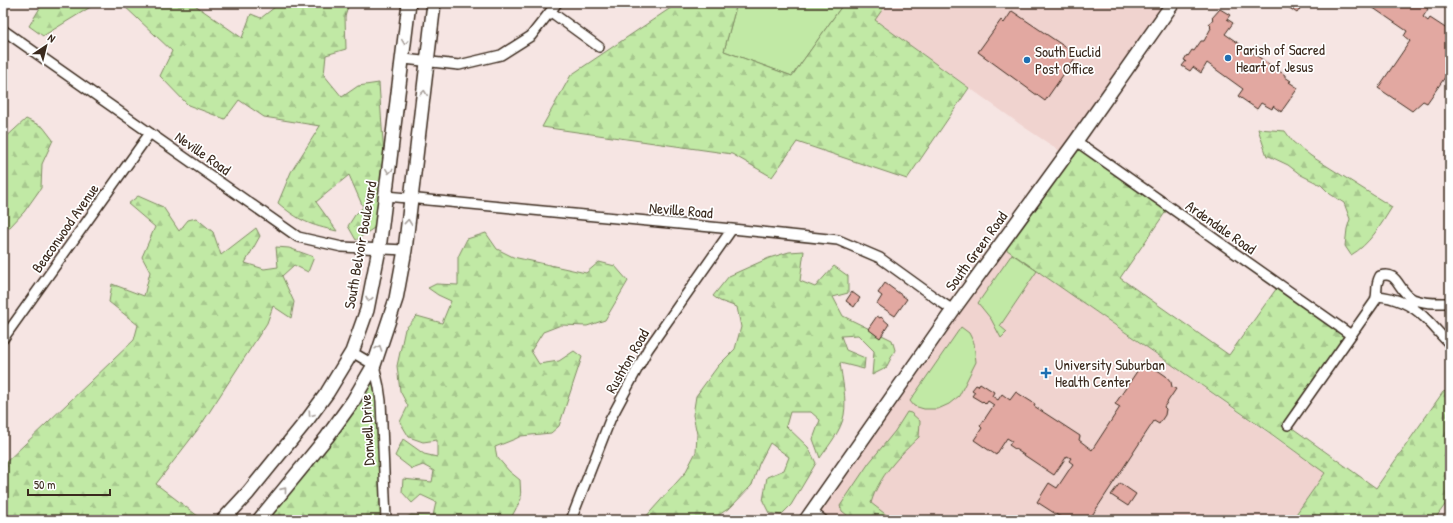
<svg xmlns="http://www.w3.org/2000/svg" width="1453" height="523" font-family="'Patrick Hand',sans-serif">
<defs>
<pattern id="forest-firs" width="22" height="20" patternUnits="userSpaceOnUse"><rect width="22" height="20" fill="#c1e9a5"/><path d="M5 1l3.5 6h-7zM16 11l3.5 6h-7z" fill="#a7c88e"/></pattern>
</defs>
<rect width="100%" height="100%" fill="#f6e5e3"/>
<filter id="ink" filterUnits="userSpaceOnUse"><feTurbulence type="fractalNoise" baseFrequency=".025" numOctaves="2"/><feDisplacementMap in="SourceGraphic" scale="8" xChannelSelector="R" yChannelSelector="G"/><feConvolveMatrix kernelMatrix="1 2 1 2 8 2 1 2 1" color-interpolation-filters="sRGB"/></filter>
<g filter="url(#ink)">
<path fill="#f0d3cf" d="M848,3h324l-106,152 -42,-28 -149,-107z
M1000,245l325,228 -33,47h-469l-11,-8z"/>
<path fill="#c1e9a5" stroke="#7e8a62" d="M737,3h107l-52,73 -68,-25z
M1012,254l25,17 -37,55 7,6 -6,6 -10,-19 -13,-16z
M961,327l8,6 5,10 2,19 -17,34 -10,8 -11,5h-14l-10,-3 -4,-5z"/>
<path fill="url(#forest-firs)" stroke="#7e8a62" d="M43,3h54l-54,33 -14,-10z
M121,3h71l50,35 9,-24 10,4 19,-15h69l-4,14 1,32 -20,6 -2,20 18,22 16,-11 21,-3 5,74 -7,51v18l-21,14 -8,-14 7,-11 8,-8 -14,-32 -33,27 21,29c-27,-6 -38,-10 -59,-28l13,-31 29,-46 -56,-9 -25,-17 -14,19 -37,-14 -28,-29 12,-25z
M678,3h59l-13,48 68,25 52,-73h4l3,2 2,-2h34l-12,17 94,68 -62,91 -110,-37 -25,35 -40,-23 -190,-27 29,-52z
M26,119l17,8 10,13 -11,24 -1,24 -17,24 -14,15 -7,1v-88z
M1258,129l27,2 8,11 18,14 81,51c-11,18 -23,38 -41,48l-6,-9 2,-17 3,-10 -6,-16 -14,-9 -9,-9 -20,-10 -13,-10 -19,-9h-2z
M1076,141l93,66 -49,71 109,77 50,-70 72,50 -63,90 88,63 67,-96 7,-2v108l-16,22h-142l33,-47 -55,-40 -270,-188z
M138,196l25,11 16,24 9,-11 8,-2 17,14 8,23 35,-27 4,8 -15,27 19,6 14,-2 -2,-20 13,1 25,9 -6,15 -14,-7 -12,11 12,26 -3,16 -18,-12 -6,17 -68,105 -43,56 47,36h-77l-3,-2 -2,2h-118v-55l131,-125 4,-15 -29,-23 3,-18 32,12 6,-24 -8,-15 13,-30 -27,-23z
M486,233l11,16 16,8 73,16 13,-11 16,4 13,15 -23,39 -18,6 -26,-1 -18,7 -12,19 8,13 20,-3 15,-10 8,6 -23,69 -8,7 -30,3 -6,3 -20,8 2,10 12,14 11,9 1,19 -11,21h-108l9,-5 22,1 3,-14 -15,-7 -9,8 -10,-11 1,-13 29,3 2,-11 -11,-6 -11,4 -17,-13 8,-17 21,15 13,3v-17l-14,2 -14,-5 -9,-15 8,-16 -8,-15 -3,-25 8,-37 12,-13 25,7 9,-22 -13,-6 -10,-7 8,-4 22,1v-28l9,-18z
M804,251l-4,30 15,6 19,-21 14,10v17l-15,4 10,19 49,24 3,10 -9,18 -14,7 2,-24 -16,-16 -17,1 5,14 19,8 -1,11 -24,-6c2,16 7,36 4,52 -3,16 -15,30 -24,43l-7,-19 7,-19 -9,-8h-21l-4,14 22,21 8,16 -25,42 -10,10 -12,-2 -6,-12 4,-24 17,-7 5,-13 -19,-14 -11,21 -7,21 -21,22 -20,13h-68l42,-47 11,-21 1,-18 -4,-19 3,-19 22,-30 17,-17 6,-22 -4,-20 -17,-6 -7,-5 16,-20 40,-18 20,-6z
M374,365l5,22 7,133h-127z
M907,412l4,1 9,8 -1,16c-20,19 -40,39 -48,66l22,17h-40l-11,-9 -2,-5 29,-43 26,-32z"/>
<path fill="#e2a8a1" stroke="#3b2a1e" d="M1282,3h22l-7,10z
M1366,3h54l8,6 -5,8 5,4 2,-3 20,13v39l-23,33 -4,-2 -11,10 -34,-23 32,-47 -6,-5 3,-5z
M1220,9l10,6 -3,4 6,4 -8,11 60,41v2l6,4 -2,1 9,6 -17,24 -8,-6 -1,3 -11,-6 -4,6 -19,-13 5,-7 -36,-26 -6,10 -8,-6 -3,4 -8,-5 4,-5 -2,-1 3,-5 1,1 4,-6 2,1 7,-10h3l7,-13 -1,-1 1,-1 -2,-2 4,-5 -1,-1z
M1012,11l65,44 -32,46 -67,-49 23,-32 3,3z
M885,283l22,16 -12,17 -18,-12 5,-8 -4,-3z
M852,292l8,6 -6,9 -8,-6z
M877,316l3,2 1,-1 8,7 -9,14 -12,-9z
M1144,361l22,15 5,6 1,5 4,2 -12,18 2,2 -1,6 -6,9 -5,-3 -65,99h-24l-28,-18 12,-19 8,5 16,-24 -4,-3 2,-3 -4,-2 -13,19 -45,-30 3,-4 -5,-3 -11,17 -22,-15 8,-12 -2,-2 14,-21 -6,-4 -2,3 -3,-3 -1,1 -10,-6 3,-4 -3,-2 4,-5 2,1 2,-3 14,9 -2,4 6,4 4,-6 8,6 6,-8 19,12 -1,2 46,30 -1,4 13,10 28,-43 -5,-3z
M1120,483l16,11 -8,12 -17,-11z"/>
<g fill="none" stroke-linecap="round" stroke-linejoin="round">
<defs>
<path id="street" d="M551,12l48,35
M3,30l295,207 44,10 63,3
M404,59l55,6 42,-10 30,-19 26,-33
M1076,141l275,194
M386,196l346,33 106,11 42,18 61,44 12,8
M1377,296c17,1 35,9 47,21 9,8 17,19 26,27
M3,339l147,-206
M352,352l22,13 5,22 2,14 5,119
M1288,425l87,-124c4,-11 -1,-14 5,-25 19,-6 17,15 33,23 11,5 25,4 37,4
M812,512l11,8
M571,520l39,-100 38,-71 84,-120"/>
<path id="secondary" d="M223,520l25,-27 60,-74 19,-26 25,-41 15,-42 12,-61 30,-246
M259,520l68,-83 26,-36 21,-36 22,-66 9,-49 29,-247
M806,520l147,-210 123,-169 97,-138"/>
</defs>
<use href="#street" stroke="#3b2a1e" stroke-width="12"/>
<use href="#secondary" stroke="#3b2a1e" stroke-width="16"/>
<use href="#street" stroke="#fff" stroke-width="9"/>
<use href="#secondary" stroke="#fff" stroke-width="13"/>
</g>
<defs><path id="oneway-chevron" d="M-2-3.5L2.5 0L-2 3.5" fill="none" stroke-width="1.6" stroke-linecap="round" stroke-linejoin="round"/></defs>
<g stroke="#a79f9a">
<use href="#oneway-chevron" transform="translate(405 42) rotate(96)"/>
<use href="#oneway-chevron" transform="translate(424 93) rotate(-83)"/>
<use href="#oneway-chevron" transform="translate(389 171) rotate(97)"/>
<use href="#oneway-chevron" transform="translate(408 222) rotate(-84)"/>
<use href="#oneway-chevron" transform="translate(369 299) rotate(101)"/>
<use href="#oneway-chevron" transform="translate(379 348) rotate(-71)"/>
<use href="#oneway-chevron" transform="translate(311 414) rotate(126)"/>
<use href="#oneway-chevron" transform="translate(284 490) rotate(-51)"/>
</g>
</g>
<g fill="#1f6fb2" stroke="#fff" stroke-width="1.5">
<circle cx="1228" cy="58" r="4"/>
<circle cx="1027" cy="60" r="4"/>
<path d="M1044 367h4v4h4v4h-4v4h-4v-4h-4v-4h4z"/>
</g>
<g text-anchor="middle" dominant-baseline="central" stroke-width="3.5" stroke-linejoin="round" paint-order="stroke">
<g font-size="15" fill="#3b2a1e" stroke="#fff" text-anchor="start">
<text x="1236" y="49">Parish of Sacred<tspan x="1236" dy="17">Heart of Jesus</tspan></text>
<text x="1035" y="51">South Euclid<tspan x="1035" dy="17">Post Office</tspan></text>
<text x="1055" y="364">University Suburban<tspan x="1055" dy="17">Health Center</tspan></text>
</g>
<g font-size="15" fill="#3b2a1e" stroke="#fff">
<text transform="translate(203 153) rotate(35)">Neville Road</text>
<text transform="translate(681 210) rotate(5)">Neville Road</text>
<text transform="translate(1221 227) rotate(35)">Ardendale Road</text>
<text transform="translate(65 228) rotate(-55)">Beaconwood Avenue</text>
<text transform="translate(360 245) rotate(-80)">South Belvoir Boulevard</text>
<text transform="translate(976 251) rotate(-54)">South Green Road</text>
<text transform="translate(627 361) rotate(-60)">Rushton Road</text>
<text transform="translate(367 430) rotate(-93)">Donwell Drive</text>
</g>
</g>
<rect width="1453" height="523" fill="none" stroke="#fff" stroke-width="16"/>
<rect x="8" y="8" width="1437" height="507" fill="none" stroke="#3b2a1e" stroke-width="1.5" filter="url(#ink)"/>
<g transform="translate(46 46) rotate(35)" stroke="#ffffff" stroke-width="3" paint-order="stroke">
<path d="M0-3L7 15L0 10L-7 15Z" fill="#3b2a1e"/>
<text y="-6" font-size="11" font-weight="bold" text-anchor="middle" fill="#3b2a1e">N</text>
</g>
<path d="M28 489v6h82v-6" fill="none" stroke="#3b2a1e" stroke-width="2"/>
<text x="34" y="489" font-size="12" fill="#3b2a1e" stroke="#ffffff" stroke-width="3" paint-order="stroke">50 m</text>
</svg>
